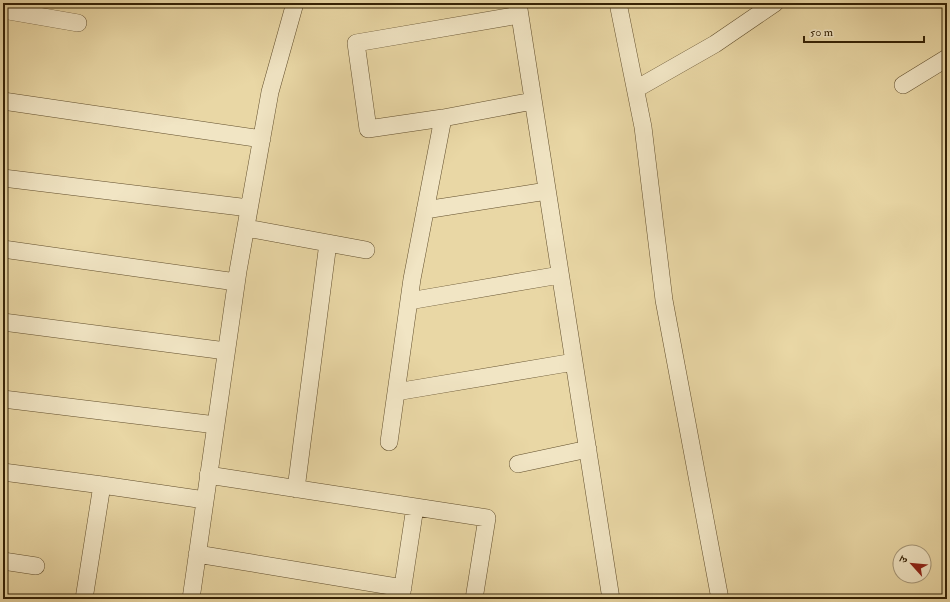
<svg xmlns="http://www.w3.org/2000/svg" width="950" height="602" font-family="'IM FELL Double Pica','Noto Serif Devanagari',serif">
<rect width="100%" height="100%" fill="#e9d7a5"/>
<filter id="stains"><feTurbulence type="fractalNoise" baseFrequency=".005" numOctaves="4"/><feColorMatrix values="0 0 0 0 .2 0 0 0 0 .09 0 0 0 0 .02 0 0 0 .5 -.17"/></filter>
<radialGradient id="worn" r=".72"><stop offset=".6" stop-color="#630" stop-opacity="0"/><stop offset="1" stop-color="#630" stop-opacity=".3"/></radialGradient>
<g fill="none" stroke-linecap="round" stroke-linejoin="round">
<defs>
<path id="street" d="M518,3l93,596
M618,3l25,124 21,173 56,299
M3,10l75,13
M519,15l-163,28 12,86 75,-11 90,-17
M903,85l44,-27
M636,89l79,-45 60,-41
M3,101l259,38
M3,178l246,30
M425,210l122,-19
M246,228l120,22
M3,249l233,33
M409,301l151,-26
M3,322l223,29
M396,392l178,-30
M3,399l213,26
M389,442l23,-163 31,-161
M518,464l70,-15
M3,472l99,13
M208,475l279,43 -13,81
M296,489l32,-246
M197,554l206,34
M3,561l33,5
M84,599l18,-114 103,15
M191,599l47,-328 32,-179 25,-89
M401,599l14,-92"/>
</defs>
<use href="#street" stroke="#624f2d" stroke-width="18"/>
<use href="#street" stroke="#f1e5c4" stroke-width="17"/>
</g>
<rect width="950" height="602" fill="none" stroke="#e9d7a5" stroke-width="16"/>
<rect x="4" y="4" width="942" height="594" fill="none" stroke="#352205" stroke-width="2"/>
<rect x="8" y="8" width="934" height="586" fill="none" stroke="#352205"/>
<g transform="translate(912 564) rotate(297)"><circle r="19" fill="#f1e5c4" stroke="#a69778"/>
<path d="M0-3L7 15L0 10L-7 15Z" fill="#8f2418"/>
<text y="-6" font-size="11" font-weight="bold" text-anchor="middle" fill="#352205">उ</text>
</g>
<path d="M804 36v6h120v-6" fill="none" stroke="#352205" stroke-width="2"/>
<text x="810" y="36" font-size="12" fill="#352205" stroke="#f1e5c4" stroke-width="3" paint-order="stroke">50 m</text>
<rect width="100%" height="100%" filter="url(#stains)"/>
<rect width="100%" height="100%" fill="url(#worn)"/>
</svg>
